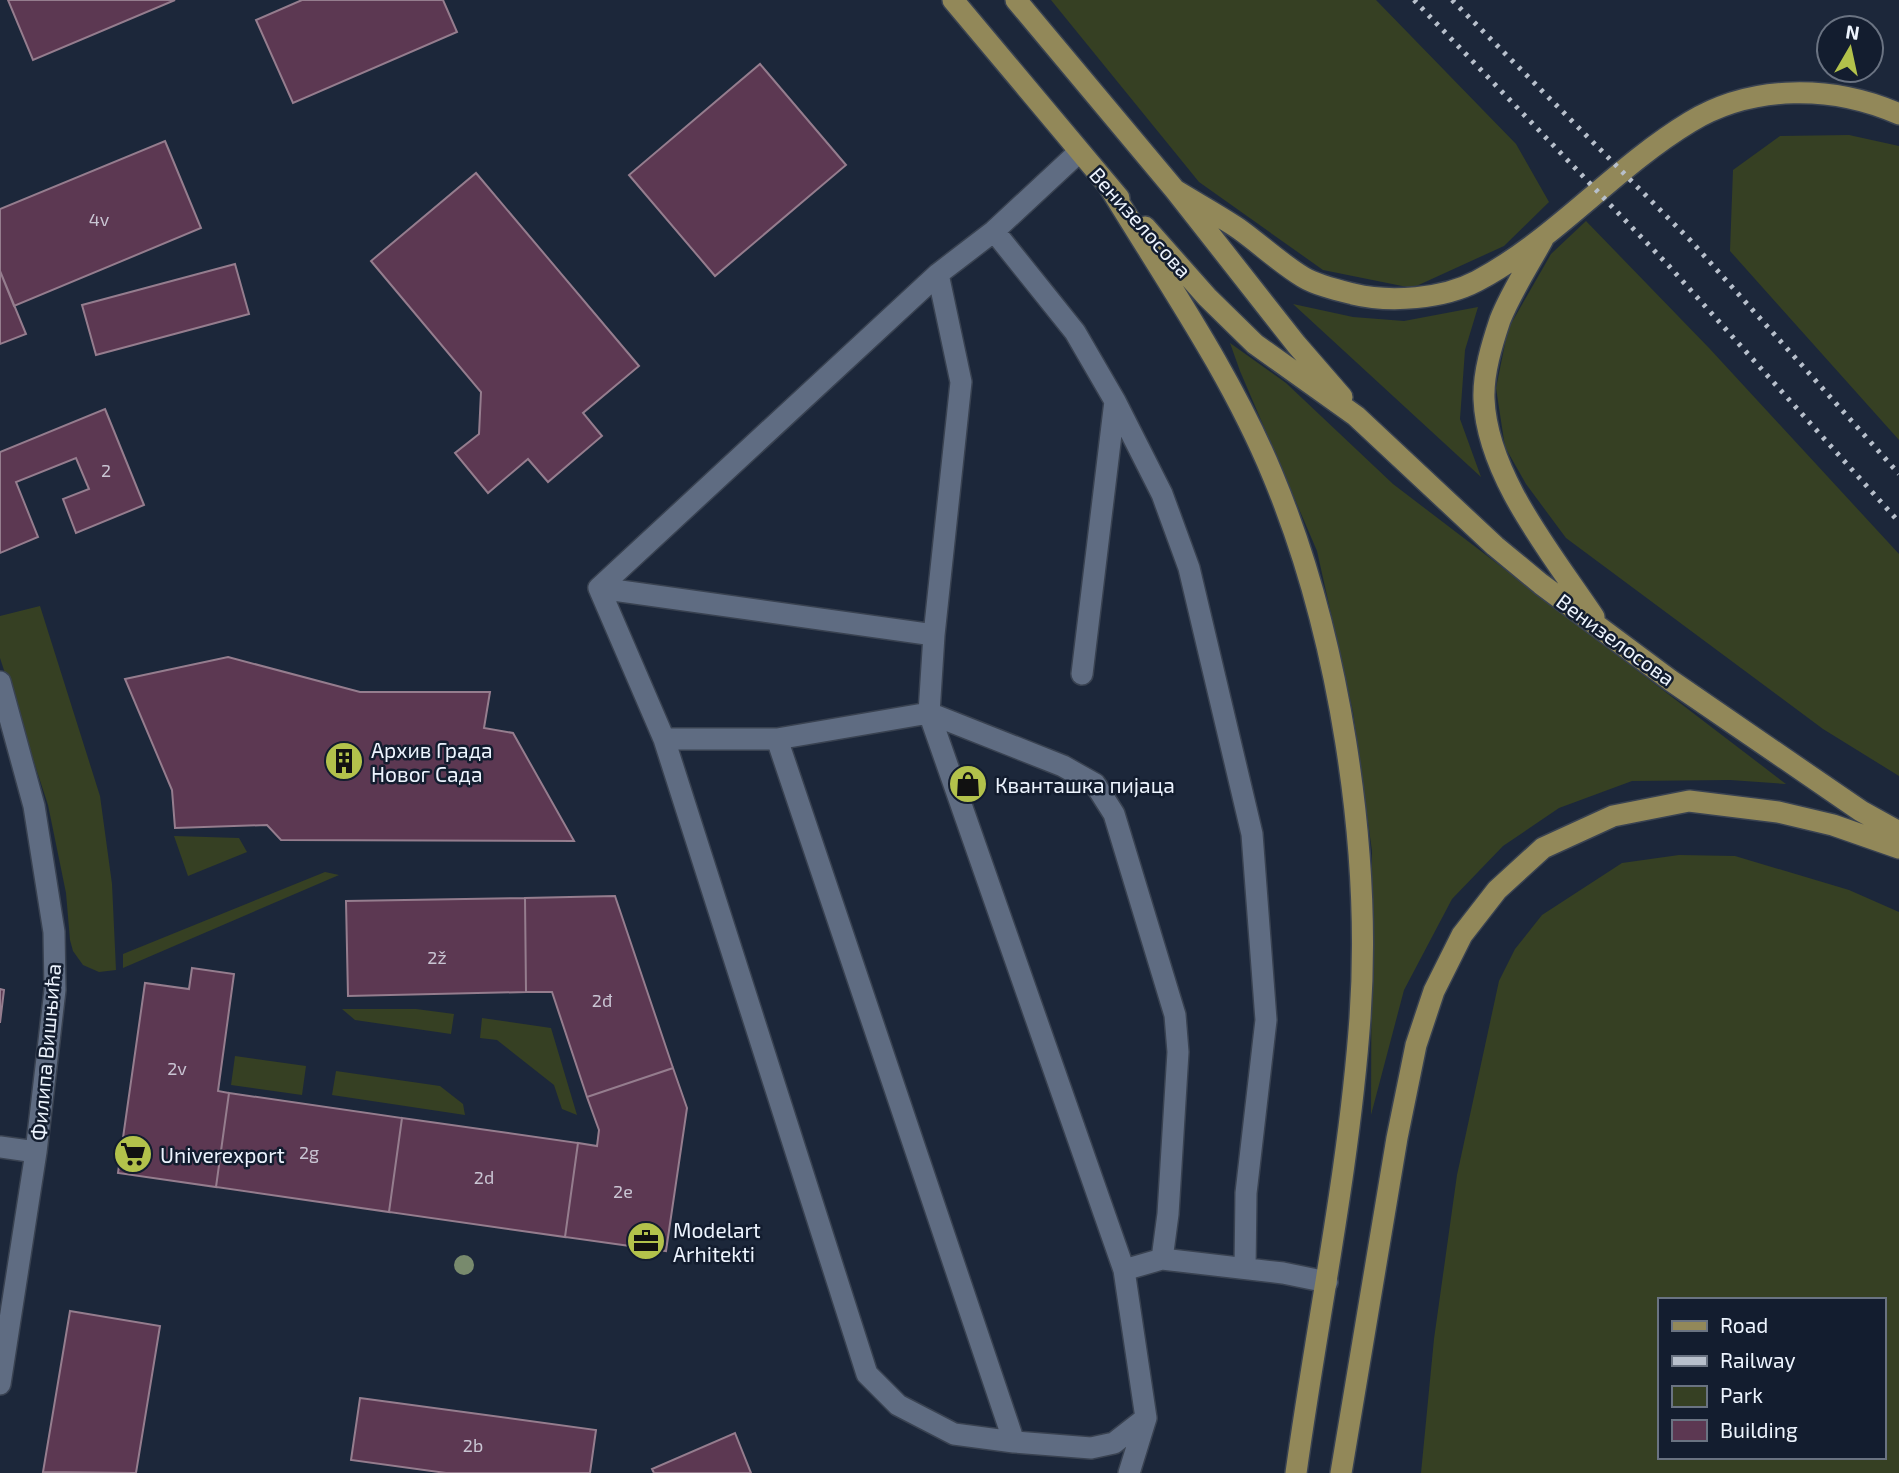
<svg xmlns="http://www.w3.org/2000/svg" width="1899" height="1473" font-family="'Exo 2',sans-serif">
<rect width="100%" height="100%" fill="#1c273a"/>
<path fill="#364023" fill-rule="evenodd" d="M1051,0h325l140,144 33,58 -45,44 -92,42 -89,-18 -124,-88z
M1849,135l50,11v294l-169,-189 3,-81 47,-34z
M1586,221l123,127 190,206v222l-76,-47 -257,-191 -40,-54 -21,-37 -9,-59 12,-59 43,-75z
M1293,304l60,13 51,4 74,-14 -13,43 -5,69 21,58z
M1230,343l56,40 107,101 393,300 -56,-4 -98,1 -73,27 -56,38 -51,53 -48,91 -33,125 1,-264 -19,-139 -36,-161 -77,-180z
M40,606l60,190 12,88 4,86 -17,2 -16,-7 -10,-14 -3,-11 -4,-47 -18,-88 -48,-147v-42z
M174,836l65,2 8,14 -59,24z
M1679,855l56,1 114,34 50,22v561h-478l13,-134 23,-164 42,-194 16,-32 27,-34 80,-52zM1659,1300h224v157h-224z
M325,872l14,3 -216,93v-14z
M342,1009h74l38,5 -3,20 -96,-14z
M482,1018l69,10 26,87 -15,-6 -8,-24 -57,-45 -17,-2z
M235,1056l71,10 -4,29 -71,-10z
M336,1071l104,15 23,18 2,11 -133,-20z"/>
<path fill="#5c3852" stroke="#957d8e" stroke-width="2" d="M8,0h167l-142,60z
M302,0h141l14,32 -164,71 -37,-83z
M760,64l86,101 -131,111 -86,-101z
M165,141l36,87 -187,78 -14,-35v-62z
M476,173l163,193 -56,47 19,23 -54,46 -20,-23 -40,34 -33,-40 24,-19 2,-42 -110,-131z
M235,264l14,50 -153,41 -14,-50z
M0,271l26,63 -26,10z
M105,409l39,96 -68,28 -13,-34 26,-10 -13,-31 -60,24 22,55 -38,16v-101z
M228,657l132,35h130l-6,36 29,5 61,108 -293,-1 -14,-15 -92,3 -3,-38 -47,-111z
M615,896l58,172 -86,29 -35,-105h-26l-1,-94z
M525,898l1,94 -178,4 -2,-95z
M192,968l42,6 -16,117 11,2 -13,94 -98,-14 27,-190 44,6z
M0,989l4,1 -4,33z
M673,1068l14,40 -21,143 -101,-14 13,-94 19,3 2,-16 -12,-33z
M229,1093l173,25 -13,94 -173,-25z
M402,1118l176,25 -13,94 -176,-25z
M70,1311l90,15 -24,147 -93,-1z
M360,1398l236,32 -6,43h-144l-95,-13z
M735,1433l16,40h-97l-2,-4z"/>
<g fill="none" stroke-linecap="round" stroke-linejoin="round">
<defs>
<path id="minor" d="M1079,152l-85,79 -56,43 -339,314 65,151h113l152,-26 134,53 32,18 19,30 61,201 3,37 -10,162 -6,45
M994,231l81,101 40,69 47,93 27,74 63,266 14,186 -20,173 -1,75
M938,274l23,108 -27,253 -5,78 195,557 38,-11 121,14 44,9
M599,588l335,47
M1082,674l33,-273
M0,682l34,124 20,126 1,58 -19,162 -36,232
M664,739l203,635 31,31 56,29 60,8 77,6 23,-5 32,-25
M777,739l237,703
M0,1147l36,5
M1124,1270l22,148 -17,55"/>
<path id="major" d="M953,0l166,198
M1016,0l159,190 121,154 46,53
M1110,188c57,94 121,186 163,288 66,159 99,370 87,542 -11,153 -43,303 -64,455
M1175,190c21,13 43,25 64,39 21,15 41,34 64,48 13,8 34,13 50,17 37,9 90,5 124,-13 79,-42 137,-113 213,-159 63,-38 143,-37 209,-8
M1145,227l62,70 48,47 101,72 139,130 46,38 129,96 191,131 38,21
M1543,239c-14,26 -32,53 -43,81 -8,24 -17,53 -16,79 3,77 68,155 110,218
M1341,1473l56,-335 19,-93 18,-54 28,-56 35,-45 46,-42 70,-32 76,-15 89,11 55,13 66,23"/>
</defs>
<use href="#minor" stroke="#394251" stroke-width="24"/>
<use href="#major" stroke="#394251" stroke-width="24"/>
<use href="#minor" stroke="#5f6c82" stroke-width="21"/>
<use href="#major" stroke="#928859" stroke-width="21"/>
<path stroke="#b8c0cc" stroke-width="5" stroke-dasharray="3.5 7" stroke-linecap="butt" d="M1414,0l255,266 230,256
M1452,0l239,241 208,233"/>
</g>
<circle fill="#788a6d" cx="464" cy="1265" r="10"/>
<defs>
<symbol id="building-disc" viewBox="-11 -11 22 22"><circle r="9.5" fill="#b3c24b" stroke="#131d2f"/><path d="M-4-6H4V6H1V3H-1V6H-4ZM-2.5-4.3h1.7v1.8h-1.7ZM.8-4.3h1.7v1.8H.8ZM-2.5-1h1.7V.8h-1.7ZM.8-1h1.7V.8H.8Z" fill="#111"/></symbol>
<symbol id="shop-disc" viewBox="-11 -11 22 22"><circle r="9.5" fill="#b3c24b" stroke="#131d2f"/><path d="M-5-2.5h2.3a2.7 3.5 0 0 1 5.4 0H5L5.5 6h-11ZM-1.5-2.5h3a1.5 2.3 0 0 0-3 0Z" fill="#111"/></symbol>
<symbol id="supermarket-disc" viewBox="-11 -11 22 22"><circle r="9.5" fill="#b3c24b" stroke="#131d2f"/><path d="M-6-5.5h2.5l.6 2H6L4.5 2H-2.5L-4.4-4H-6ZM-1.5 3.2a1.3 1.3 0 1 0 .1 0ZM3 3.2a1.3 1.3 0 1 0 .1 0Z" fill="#111"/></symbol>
<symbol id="office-disc" viewBox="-11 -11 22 22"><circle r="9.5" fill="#b3c24b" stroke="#131d2f"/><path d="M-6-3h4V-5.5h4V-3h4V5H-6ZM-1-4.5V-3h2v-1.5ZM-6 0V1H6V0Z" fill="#111"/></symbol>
</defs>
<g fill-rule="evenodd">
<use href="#building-disc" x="322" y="739" width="44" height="44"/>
<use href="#shop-disc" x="946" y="762" width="44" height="44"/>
<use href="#supermarket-disc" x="111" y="1132" width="44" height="44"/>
<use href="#office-disc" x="624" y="1219" width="44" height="44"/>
</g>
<g text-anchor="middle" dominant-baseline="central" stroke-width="5" stroke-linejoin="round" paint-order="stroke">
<g font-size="18" fill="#c9c5d3">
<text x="99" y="219">4v</text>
<text x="106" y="470">2</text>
<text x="437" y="957">2ž</text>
<text x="602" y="1000">2đ</text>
<text x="177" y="1068">2v</text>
<text x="309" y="1152">2g</text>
<text x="484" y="1177">2d</text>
<text x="623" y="1191">2e</text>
<text x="473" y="1445">2b</text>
</g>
<g font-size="21" fill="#edf4fe" stroke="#131d2f">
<text transform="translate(1141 222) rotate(48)">Венизелосова</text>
<text transform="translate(1616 639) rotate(36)">Венизелосова</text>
<text transform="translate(45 1052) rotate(-85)">Филипа Вишњића</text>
</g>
<g font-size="21" fill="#edf4fe" stroke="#131d2f" text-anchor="start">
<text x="371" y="749">Архив Града<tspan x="371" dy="24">Новог Сада</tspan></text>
<text x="995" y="784">Кванташка пијаца</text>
<text x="160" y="1154">Univerexport</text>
<text x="673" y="1229">Modelart<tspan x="673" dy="24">Arhitekti</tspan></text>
</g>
</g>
<rect x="1658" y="1298" width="228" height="161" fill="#131d2f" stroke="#6a7382" stroke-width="2"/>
<rect x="1672" y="1321" width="35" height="10" fill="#928859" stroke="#6a7382" stroke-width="2"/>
<text x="1720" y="1333" font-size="21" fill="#edf4fe">Road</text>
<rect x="1672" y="1356" width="35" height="10" fill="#b8c0cc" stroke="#6a7382" stroke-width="2"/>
<text x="1720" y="1368" font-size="21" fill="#edf4fe">Railway</text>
<rect x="1672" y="1386" width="35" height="21" fill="#364023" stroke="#6a7382" stroke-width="2"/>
<text x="1720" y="1403" font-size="21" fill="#edf4fe">Park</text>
<rect x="1672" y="1420" width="35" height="21" fill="#5c3852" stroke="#6a7382" stroke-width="2"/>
<text x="1720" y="1438" font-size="21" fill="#edf4fe">Building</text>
<g transform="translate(1850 49) rotate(9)"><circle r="33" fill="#131d2f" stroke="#6a7382" stroke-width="2"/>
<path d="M0-5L12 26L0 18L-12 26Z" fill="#b3c24b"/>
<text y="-10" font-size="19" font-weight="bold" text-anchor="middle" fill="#edf4fe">N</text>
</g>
</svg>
